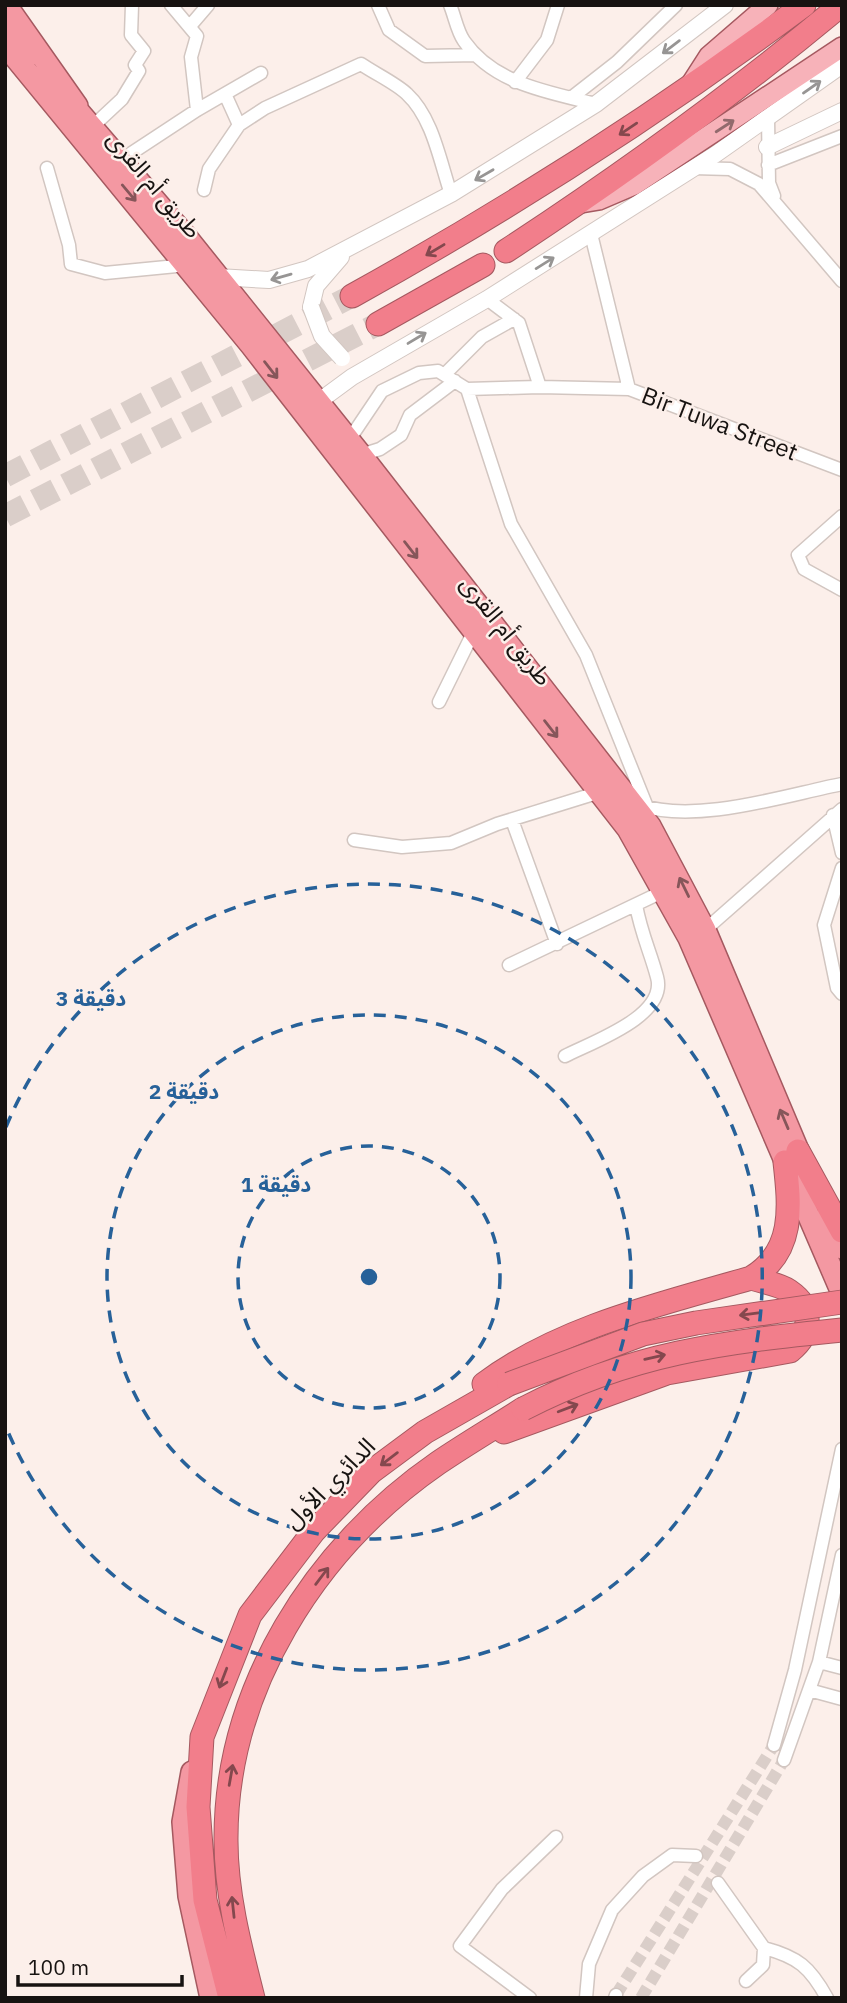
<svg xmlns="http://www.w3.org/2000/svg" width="847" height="2003" font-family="'IBM Plex Sans','Noto Sans Arabic',sans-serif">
<rect width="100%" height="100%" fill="#fcefea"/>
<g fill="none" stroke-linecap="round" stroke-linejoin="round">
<path stroke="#dacec9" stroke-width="12" stroke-dasharray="12 6" stroke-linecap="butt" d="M616,1995l158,-250
M641,1998l143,-238"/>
<path stroke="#dacec9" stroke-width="23" stroke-dasharray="23 11" stroke-linecap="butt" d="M5,476l347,-180
M5,516l373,-192"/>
<defs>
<path id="minor" d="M171,5l26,31 -6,21 6,53
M378,5l11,25 36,26 51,-1
M450,5c5,12 7,26 14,36 30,43 84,51 132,63
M190,26l18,-21
M515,82l32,-42 11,-35
M225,94l14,31 26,-17 96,-44c13,9 36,20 46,30 26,24 33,68 44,100
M571,98l46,-36 59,-57
M768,118l1,65 5,13
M92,127l30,-28 17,-28 -4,-6 9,-14 -13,-16 1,-30
M121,160l76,-50 64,-37
M768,165l74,-29
M47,168l22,77 2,19 34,9 82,-8
M693,168l37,1 29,15 83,97
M204,190l5,-21 30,-44
M591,234l38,155 213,81
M487,299l32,24 21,64 89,2
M445,374l37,-37 32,-18
M467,389l73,-2
M349,440l33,-49 37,-18 19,-2 29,18 44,135 75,131 61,152
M361,455l19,-6 21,-14 9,-20 45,-34
M842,516l-44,39 6,14 38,21
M439,702l35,-71
M639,805c58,19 143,-9 203,-21
M833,815l9,38
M512,820l45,124
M354,840l48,7 49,-4 46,-19 103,-32
M842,868l-18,57 13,63 5,6
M705,930l137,-121
M509,965l155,-74
M565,1056c27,-14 103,-40 92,-79 -7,-26 -16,-44 -21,-72
M819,1662l23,6
M809,1690l33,9
M774,1745l21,-75 47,-221
M784,1760l35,-98 23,-107
M718,1883l46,65
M746,1981l17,-16 1,-17c34,9 46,19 63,50
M530,1998l-70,-52 42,-57 54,-52
M586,1998l3,-34 23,-54 31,-34 29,-21 24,1
M615,1998l1,-3"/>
<path id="tertiary" d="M767,147l75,-36
M218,277l51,3 39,-11 143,-75 145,-90 129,-99
M311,307l5,-21 25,-29
M318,402l34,-25 135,-78 229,-145 126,-89"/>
<path id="primary" d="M691,84l18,-28 59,-51
M581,203l18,-3 35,-15 208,-138"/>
<path id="trunk" d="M6,5l71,101
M5,23l26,31
M5,45l246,300 377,484 61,109 153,355
M67,98l117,136 177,221 289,371 55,104 100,237
M827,1216l15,32
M192,1772l-9,50 6,74 22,102"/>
<path id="motorway" d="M506,251c116,-76 228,-157 335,-246
M352,296c157,-87 308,-184 452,-291
M378,324l105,-59
M798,1151l44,80
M484,1384c76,-57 177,-80 267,-106 44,-26 39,-71 34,-116
M504,1432l163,-59 123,-22c22,-18 24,-43 -1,-60 -10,-7 -26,-9 -38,-13
M230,1998l-25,-98 -7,-93 4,-70 48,-122 64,-84 57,-59 54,-40 84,-48
M253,1998c-13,-51 -27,-104 -27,-157 -1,-152 89,-293 212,-378 28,-19 57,-36 85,-54"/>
</defs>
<use href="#minor" stroke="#d2c6c1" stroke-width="15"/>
<use href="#tertiary" stroke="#d2c6c1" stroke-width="18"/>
<use href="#primary" stroke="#a55960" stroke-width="22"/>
<use href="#trunk" stroke="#a55960" stroke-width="24"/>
<use href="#motorway" stroke="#a55960" stroke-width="25"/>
<use href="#minor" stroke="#fff" stroke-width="12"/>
<use href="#tertiary" stroke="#fff" stroke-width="16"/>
<use href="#primary" stroke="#f7b2b9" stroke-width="19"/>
<use href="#trunk" stroke="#f498a2" stroke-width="21"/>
<use href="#motorway" stroke="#f27e8b" stroke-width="23"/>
<defs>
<path id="tertiary-bridge" d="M311,307l11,29 20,22"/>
<path id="motorway-bridge" d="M509,1384l134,-50 53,-11 146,-21
M523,1409c108,-56 200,-67 319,-79"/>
</defs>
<use href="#tertiary-bridge" stroke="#d2c6c1" stroke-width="18" stroke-linecap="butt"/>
<use href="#motorway-bridge" stroke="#a55960" stroke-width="25" stroke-linecap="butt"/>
<use href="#tertiary-bridge" stroke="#fff" stroke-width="16"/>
<use href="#motorway-bridge" stroke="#f27e8b" stroke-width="23"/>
</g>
<defs><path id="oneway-shaft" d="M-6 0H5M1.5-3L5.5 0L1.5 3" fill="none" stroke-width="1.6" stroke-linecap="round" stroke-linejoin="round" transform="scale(1.75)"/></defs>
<g stroke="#979594">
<use href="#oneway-shaft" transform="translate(671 47) rotate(143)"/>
<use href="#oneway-shaft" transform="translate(812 87) rotate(-35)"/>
<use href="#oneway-shaft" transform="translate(484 175) rotate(150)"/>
<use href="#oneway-shaft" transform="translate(545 263) rotate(-32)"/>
<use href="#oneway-shaft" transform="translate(281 277) rotate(164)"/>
<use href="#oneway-shaft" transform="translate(417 338) rotate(-31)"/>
</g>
<use stroke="#926a6d" href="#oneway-shaft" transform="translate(725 126) rotate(-33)"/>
<g stroke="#84484e">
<use href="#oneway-shaft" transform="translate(628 129) rotate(146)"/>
<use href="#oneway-shaft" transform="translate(435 250) rotate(149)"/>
<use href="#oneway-shaft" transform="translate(750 1314) rotate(172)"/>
<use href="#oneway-shaft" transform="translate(655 1357) rotate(-13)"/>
<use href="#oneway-shaft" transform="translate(568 1408) rotate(-21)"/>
<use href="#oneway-shaft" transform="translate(389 1459) rotate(143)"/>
<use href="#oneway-shaft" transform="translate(322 1576) rotate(-53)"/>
<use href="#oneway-shaft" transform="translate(223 1678) rotate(111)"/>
<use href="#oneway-shaft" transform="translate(231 1775) rotate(-80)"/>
<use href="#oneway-shaft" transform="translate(233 1907) rotate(-96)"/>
</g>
<g stroke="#86565a">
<use href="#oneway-shaft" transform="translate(129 193) rotate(50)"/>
<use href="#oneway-shaft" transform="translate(271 370) rotate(52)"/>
<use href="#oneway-shaft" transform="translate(411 550) rotate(52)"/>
<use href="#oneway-shaft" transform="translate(551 729) rotate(52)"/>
<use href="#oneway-shaft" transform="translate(684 887) rotate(-116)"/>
<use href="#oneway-shaft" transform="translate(784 1119) rotate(-113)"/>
</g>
<g fill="none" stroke="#276199" stroke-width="3.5" stroke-dasharray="12 9">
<circle cx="369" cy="1277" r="131"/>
<circle cx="369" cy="1277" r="262"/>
<path d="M6 1127A393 393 0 1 1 6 1427"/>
</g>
<g text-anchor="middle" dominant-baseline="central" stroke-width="5" stroke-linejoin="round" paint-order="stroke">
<g font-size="24" fill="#171311" stroke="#fcefea">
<text transform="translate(155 184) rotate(50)">طريق أم القرى</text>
<text transform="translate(720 423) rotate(21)">Bir Tuwa Street</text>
<text transform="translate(507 630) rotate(52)">طريق أم القرى</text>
<text transform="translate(329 1483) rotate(-45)">الدائري الأول</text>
</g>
</g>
<circle cx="369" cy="1277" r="10" fill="#276199" stroke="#fcefea" stroke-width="3.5"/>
<g font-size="21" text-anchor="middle" font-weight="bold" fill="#276199" stroke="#fcefea" stroke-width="5" stroke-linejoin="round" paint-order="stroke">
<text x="91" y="1006">3 دقيقة</text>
<text x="184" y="1099">2 دقيقة</text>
<text x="276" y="1192">1 دقيقة</text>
</g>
<rect width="847" height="2003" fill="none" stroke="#171311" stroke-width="14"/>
<path d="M18 1975v10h164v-10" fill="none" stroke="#171311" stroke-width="3.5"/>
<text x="28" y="1975" font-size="21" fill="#171311" stroke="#fcefea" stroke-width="5" paint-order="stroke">100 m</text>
</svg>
